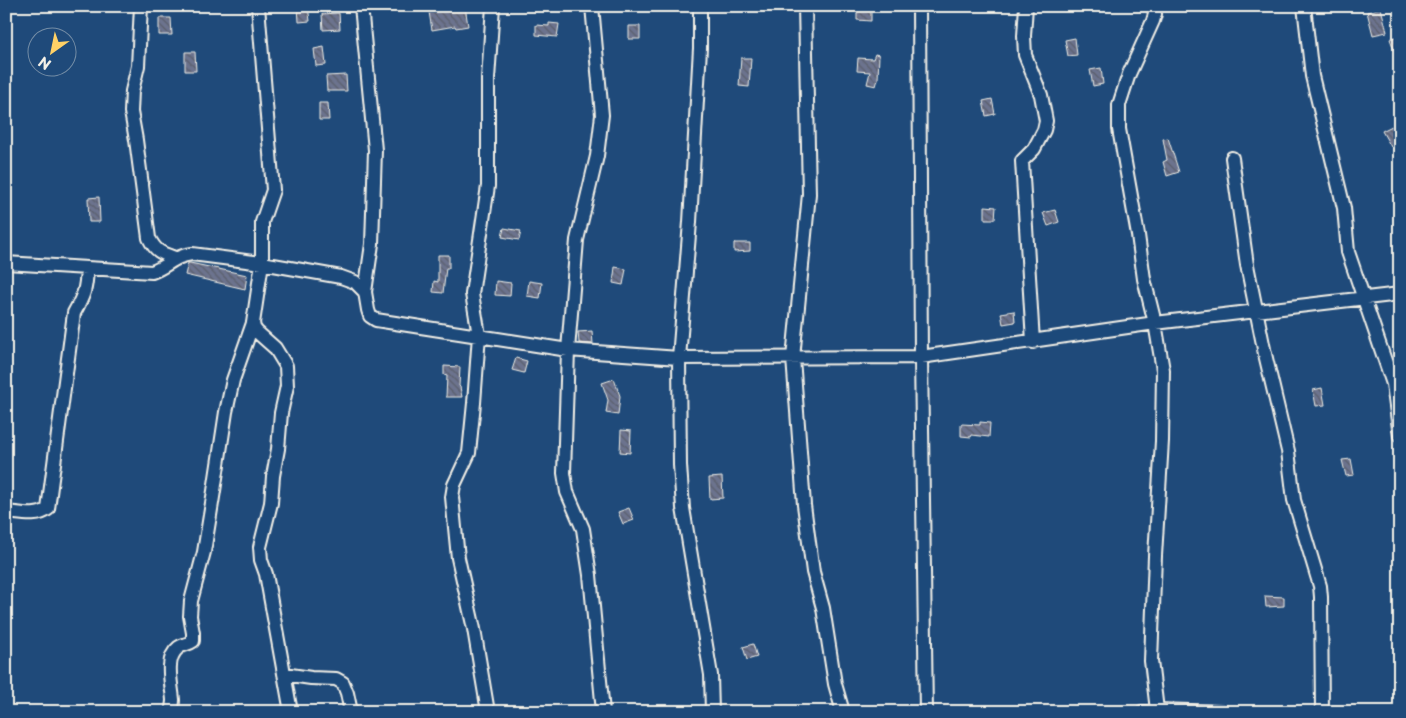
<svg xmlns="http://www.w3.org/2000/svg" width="1406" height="718" font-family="'Playpen Sans',sans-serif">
<defs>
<pattern id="building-back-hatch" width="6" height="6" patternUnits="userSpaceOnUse" patternTransform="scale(1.25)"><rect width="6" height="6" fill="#6c738e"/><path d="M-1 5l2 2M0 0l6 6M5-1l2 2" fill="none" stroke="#5a5e6a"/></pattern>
</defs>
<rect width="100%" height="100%" fill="#1f4a7a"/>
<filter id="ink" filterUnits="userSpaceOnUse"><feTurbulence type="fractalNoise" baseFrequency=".02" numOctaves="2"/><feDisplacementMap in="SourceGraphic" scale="10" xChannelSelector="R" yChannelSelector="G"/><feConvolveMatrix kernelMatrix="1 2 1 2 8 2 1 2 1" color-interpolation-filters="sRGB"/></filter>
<g filter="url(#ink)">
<path fill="url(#building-back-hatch)" stroke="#f4f1e8" d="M298,6h10l2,15 -11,1z
M453,6h12l3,20 -12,2 -1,-2 -23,4 -3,-18 24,-4z
M857,8h14v13l-14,-1z
M1381,8l6,24 -14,3 -6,-23z
M339,13l1,16 -17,1 -1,-16z
M159,18h12l1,17h-13z
M549,23l10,1 -2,13 -21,-2v-10l13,1z
M629,26h11v13h-11z
M1400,35v27h-1l-9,-23z
M1075,38l2,17 -9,1 -3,-16z
M324,47l2,18 -10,1 -2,-17z
M185,52h10l1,19h-11z
M875,54l4,1 -1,24 -2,7 -9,-2 3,-12 -13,-1 1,-13 15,1z
M741,58h10l-2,29 -10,-1z
M1101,68l2,16 -10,2 -3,-16z
M346,75l1,16h-20l-1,-15z
M992,99l3,15 -9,2 -3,-15z
M319,103h9l1,17h-10z
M1392,126l8,16 -9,5 -9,-16z
M1168,138l11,34 -12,4 -4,-14 4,-2 -4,-21z
M99,197l1,25h-11l-1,-24z
M985,206l11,1 -1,12h-10z
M1055,210l4,12 -11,4 -5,-13z
M504,228l17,3 -2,9 -17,-3z
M734,243h16v8l-16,1z
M438,255h11v13h-3l-3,25 -10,-1 1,-11 4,1z
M188,263h2l57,12 -2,14 -60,-14z
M615,267l11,2 -3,16 -10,-2z
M496,281l15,2 -1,13 -15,-1z
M529,281l13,2 -2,15 -13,-2z
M1014,311l1,11 -12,2 -2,-11z
M592,331l1,13 -14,-1 -1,-11z
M516,358l11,3 -3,12 -12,-3z
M444,366l16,1 -1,19 1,1 2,10h-16l1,-21 -3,-1z
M614,379l6,17 -2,19 -12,-2 2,-13 -6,-17z
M1322,388l3,17 -9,1 -3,-16z
M980,422l10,1 -1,14 -17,-2 -1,2 -10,-1v-12l19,1z
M621,430l10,1 -1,22 -10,-1z
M1351,459l3,16 -8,1 -4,-16z
M722,477l1,21 -13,1 -1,-21z
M629,508l5,12 -11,4 -5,-12z
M1265,596l19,1v9l-18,1z
M753,644l4,13 -10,3 -4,-13z"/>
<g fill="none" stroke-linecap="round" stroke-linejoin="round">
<defs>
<path id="minor" d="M141,6l-3,60 -6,25 -1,21 5,28 13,98c7,14 12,15 26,20
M258,6l15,184 -11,32v41l-9,60 1,5 3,4 18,16 11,18 1,20 -6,27 -3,36 -5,27 -2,27 -11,44 1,13 5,14 25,138
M361,6l14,144 -3,94 -7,48 3,18 2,6 6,4 192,30 111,8 242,-1 234,-34 245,-29
M592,6l10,109 -5,41 -20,84 -9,110 -4,123 3,19 16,37 7,46 13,137
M700,6v42l-10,174 -11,136 1,107 3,43 28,167 1,37
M805,6l4,188 -16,164 11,147 9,67 10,36 12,76 8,28
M919,6l2,351 5,355
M1026,6l-2,30 1,19 16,40 5,26 -2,9 -10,19 -12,12 11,181
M1153,6l2,8 -2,7 -24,53 -10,31v24l19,106 6,44 11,44 8,47 -1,71 -7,115 -4,105 6,49
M1304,6l8,70 32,132 4,44 45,132 7,52
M1232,158l15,107 18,89 23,97 6,49 26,86 1,11 1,115
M6,263l146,9c16,-6 22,-16 40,-18l70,9 79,14 14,5 10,10
M6,512c14,1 31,6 42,-3l26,-196c10,-18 12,-23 13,-44
M284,674l27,4 25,1 7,4 4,10 4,19
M171,712c1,-4 2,-8 2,-12 -1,-15 -9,-41 5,-52 4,-4 10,-3 15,-7v-8l-3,-17 1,-15 13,-49 10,-61 12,-79 7,-32 20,-57
M488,712l-14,-83 -16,-71 -6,-61 2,-12 15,-32 5,-50 5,-68 -7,-41 16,-108v-107l5,-73
M1142,712l15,-2 67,2"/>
</defs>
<use href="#minor" stroke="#f4f1e8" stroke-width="16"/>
<use href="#minor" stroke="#1f4a7a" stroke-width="12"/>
</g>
</g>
<rect width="1406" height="718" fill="none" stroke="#1f4a7a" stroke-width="25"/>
<rect x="12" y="12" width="1381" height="693" fill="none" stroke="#f4f1e8" stroke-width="2" filter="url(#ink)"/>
<g transform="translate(52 52) rotate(213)"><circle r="24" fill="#1f4a7a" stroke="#748da6"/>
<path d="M0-4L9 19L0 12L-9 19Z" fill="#ffd166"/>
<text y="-8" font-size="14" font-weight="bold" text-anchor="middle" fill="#f4f1e8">N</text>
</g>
</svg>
